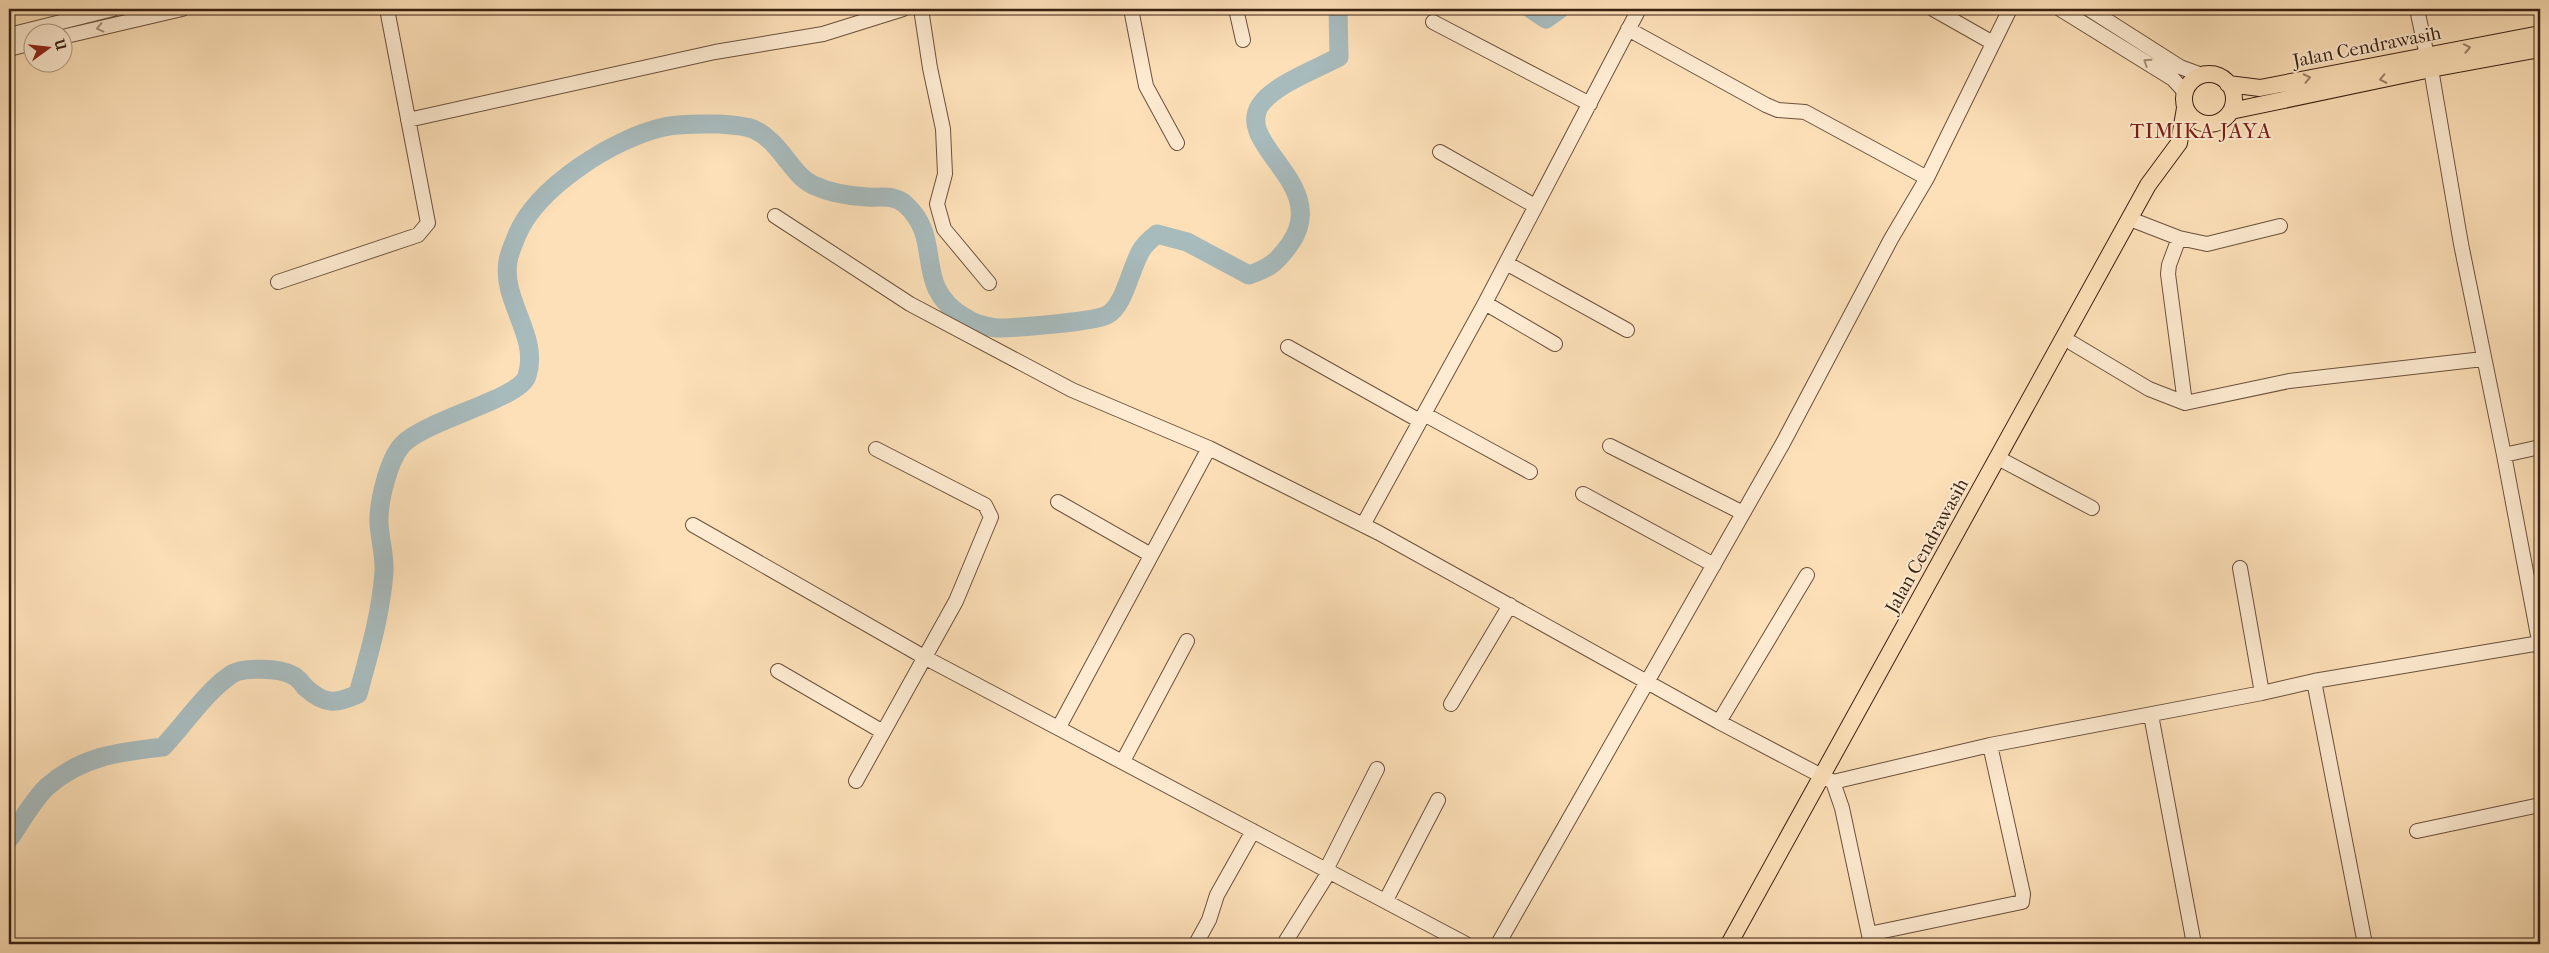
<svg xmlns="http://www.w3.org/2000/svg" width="2549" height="953" font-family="'IM FELL French Canon',serif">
<rect width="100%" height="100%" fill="#fde0b8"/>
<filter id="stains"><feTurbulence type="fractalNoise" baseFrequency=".004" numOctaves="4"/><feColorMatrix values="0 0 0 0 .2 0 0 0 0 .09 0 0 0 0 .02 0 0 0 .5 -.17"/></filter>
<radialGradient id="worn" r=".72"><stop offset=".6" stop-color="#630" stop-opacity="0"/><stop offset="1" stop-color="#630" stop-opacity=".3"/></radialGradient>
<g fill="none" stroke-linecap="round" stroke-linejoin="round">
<path stroke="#a7babc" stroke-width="19" d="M1531,9l15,10 14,-10
M9,839c11,-15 25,-41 39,-53 34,-30 71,-34 115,-39 22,-23 42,-55 69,-73 11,-7 48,-6 60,1 6,2 10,9 14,13 19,17 30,16 52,6 11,-40 23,-80 26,-122 1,-16 -4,-32 -5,-48 -1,-21 9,-63 23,-79 25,-26 118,-46 125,-69 13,-40 -26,-75 -19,-115 1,-8 6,-18 9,-26 20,-48 97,-97 147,-108 18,-4 37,-3 55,-3 12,1 23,1 34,5 28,12 38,46 60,56 17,8 36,11 54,12 15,1 27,-3 39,8 39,36 5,80 58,112 9,6 22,10 33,11 18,0 96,-6 110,-13 18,-9 24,-50 35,-66 4,-6 10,-11 15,-15l30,8 62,33c21,-7 28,-13 41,-31 42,-60 -58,-100 -29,-140 15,-20 55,-35 78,-47l-1,-48"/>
<defs>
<path id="minor" d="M921,9l9,59 13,61 2,45 -8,30 7,25 45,54
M1131,9l15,77 31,57
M1236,9l7,31
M1933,9l60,34
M2060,9l113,70 12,13
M2089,9l91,58 22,8
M2417,9l10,47
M1433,22l157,82
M1628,29l138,76 12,5 27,2 122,66
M9,35l104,-26
M62,37l120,-28
M9,49l23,-6
M2431,69l30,175 43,211 36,191
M408,120l307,-68 108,-18 80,-25
M1440,152l95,54
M775,216l135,88 162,86 137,58 170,85 340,189 114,60 9,26 29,136
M2130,219l49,19 28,6 73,-18
M2179,238l-10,27 -1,9 17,129
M1506,263l121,67
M278,282l140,-47 10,-12 -41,-214
M1485,303l70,41
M2072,343l77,46 36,14 104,-22 194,-22
M1288,347l132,74
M1424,414l106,58
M1610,446l133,67
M2504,455l36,-8
M1998,458l94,50
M1583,494l131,71
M1058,502l93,53
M693,525l231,132 542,287
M1363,525l122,-222 154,-294
M2240,568l22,125
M778,671l105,61
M2314,681l51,263
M1451,704l59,-99
M2151,715l43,229
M1719,722l88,-147
M1059,727l150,-279
M1123,761l64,-120
M856,781l100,-180 35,-84 -6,-12 -109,-56
M1833,782l157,-37 272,-52 52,-12 226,-38
M2417,831l123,-26
M1326,870l51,-101
M1386,900l52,-100
M1869,934l153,-32 1,-8 -33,-149
M1198,940l11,-20 8,-25 36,-64
M1284,944l45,-72
M1498,944l285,-501 108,-204 36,-61 83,-169"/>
<path id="major" d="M2184 99a25 25 0 1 1 50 0a25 25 0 1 1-50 0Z
M2228,84l32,4 280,-54
M2231,111l200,-42 109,-20
M1729,944l419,-759 31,-42 6,-35"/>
</defs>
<use href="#minor" stroke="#6b513c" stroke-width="16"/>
<use href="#major" stroke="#3a2112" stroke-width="18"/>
<use href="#minor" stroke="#feebd1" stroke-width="14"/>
<use href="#major" stroke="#fde0b8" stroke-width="16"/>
</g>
<defs><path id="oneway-chevron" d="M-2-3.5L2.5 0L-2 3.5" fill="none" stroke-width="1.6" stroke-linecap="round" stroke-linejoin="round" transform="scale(1.25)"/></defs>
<g stroke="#a6907b">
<use href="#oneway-chevron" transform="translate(100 28) rotate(167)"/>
<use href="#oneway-chevron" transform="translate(2147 62) rotate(-147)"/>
</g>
<g stroke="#9c8065">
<use href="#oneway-chevron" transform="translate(2467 48) rotate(-11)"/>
<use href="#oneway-chevron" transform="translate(2307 78) rotate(-12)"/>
<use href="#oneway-chevron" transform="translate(2383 79) rotate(168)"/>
</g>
<g text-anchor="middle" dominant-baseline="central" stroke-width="4" stroke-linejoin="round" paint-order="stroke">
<g font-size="19" fill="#3a2112" stroke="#feebd1">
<text transform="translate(2367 47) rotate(-11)">Jalan Cendrawasih</text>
<text transform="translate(1927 546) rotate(-61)">Jalan Cendrawasih</text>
</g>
<g font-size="21" letter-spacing="1" fill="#7a1f14" stroke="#feebd1">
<text x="2201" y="131">TIMIKA JAYA</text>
</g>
</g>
<rect width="2549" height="953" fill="none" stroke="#fde0b8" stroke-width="30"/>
<rect x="10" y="10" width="2529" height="933" fill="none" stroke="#3a2112" stroke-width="2.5"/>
<rect x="15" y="15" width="2519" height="923" fill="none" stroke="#3a2112"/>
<g transform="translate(48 48) rotate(75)"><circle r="24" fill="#feebd1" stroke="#b09a85"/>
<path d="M0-4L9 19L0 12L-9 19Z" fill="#8f2418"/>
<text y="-8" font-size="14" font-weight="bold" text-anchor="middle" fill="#3a2112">U</text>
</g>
<rect width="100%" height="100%" filter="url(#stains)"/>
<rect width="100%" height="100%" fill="url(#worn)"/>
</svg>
